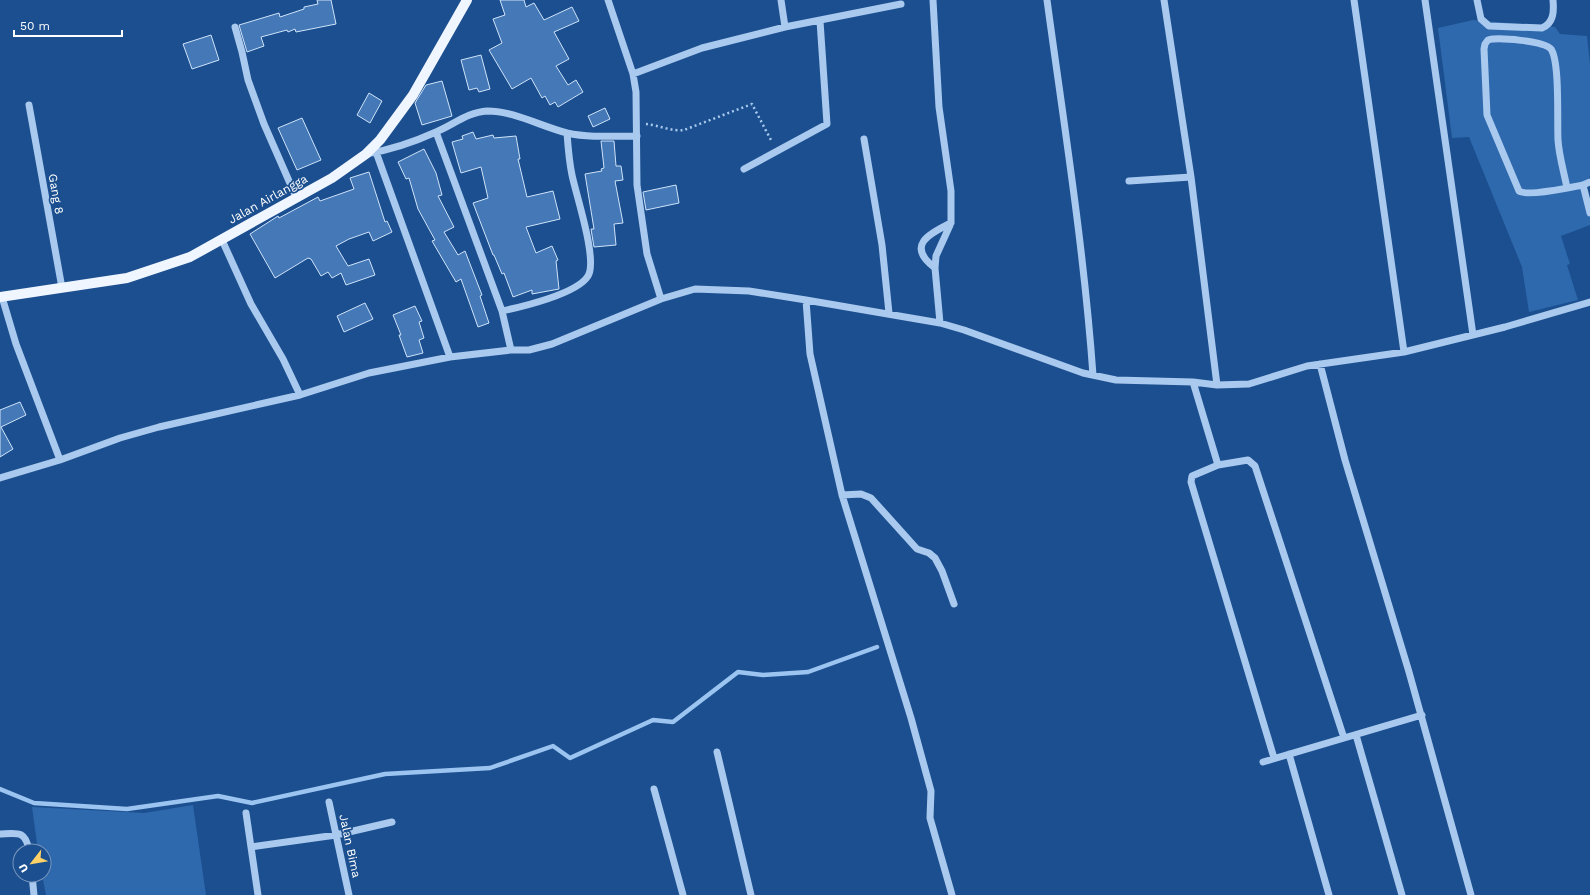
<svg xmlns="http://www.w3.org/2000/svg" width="1590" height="895" font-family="'Work Sans',sans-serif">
<rect width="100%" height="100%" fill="#1b4f8f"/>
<path fill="#2e69ad" d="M1473,20l82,7 5,7 27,2 3,29v110l-5,21 5,15v14l-29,11 9,28 -3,1 11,35 -49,12 -7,-45 -53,-130 -17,1 -14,-110z
M193,805l13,90h-160l-4,-20h2v-24h-6l-6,-44 112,6z"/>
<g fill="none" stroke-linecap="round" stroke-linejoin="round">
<path stroke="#9cc4f0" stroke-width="4.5" d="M0,789l34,14 93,6 91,-13 34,7 133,-29 105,-6 63,-22 17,12 83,-38 20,2 65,-50 25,3 45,-3 69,-25"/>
</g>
<path fill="#4478b7" stroke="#cfe3fa" d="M317,0h14l5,24 -40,8 -1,-3 -7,3 -1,-2 -26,7 3,9 -17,6 -8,-27 40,-12 1,4 24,-8v-2l14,-3z
M500,0h24l2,7 8,-4 10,17 28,-13 7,14 -25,11 15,27 -13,7 12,19 8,-5 7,12 -25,15 -3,-5 -5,3 -5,-9 -3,2 -11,-20 -19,11 -23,-39 13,-7 -9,-24 12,-4z
M211,35l8,25 -27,9 -9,-25z
M481,55l9,34 -11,3 -2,-4 -8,2 -8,-30z
M442,81l10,35 -30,9 -7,-22 11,-18z
M369,93l13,8 -12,22 -13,-8z
M605,108l5,11 -17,8 -5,-11z
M302,118l19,42 -24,10 -19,-42z
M473,132l3,7 17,-4 1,3 22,-2 4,23h-2l9,38 26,-6 7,28 -34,8 10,26 16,-7 6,14 -2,1 3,28 -27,5v-4l-19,7 -9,-24 -2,1 -8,-19h-1l-20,-52 15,-5 -7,-31 -20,6 -9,-31 11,-3 -1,-3z
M601,141h13l2,25h5l2,14 -8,1 8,42 -9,1 2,21 -22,2 -3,-18h3l-9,-55 17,-3 -1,-2 3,-1z
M424,149l12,24 6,22 -4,1 16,31 -10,5 14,23 7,-4 17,44 -2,1 9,27 -11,4 -17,-48 -5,3 -24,-41 3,-1 -17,-31 -9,-31 -3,1 -8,-17z
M369,172l16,50 2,-1 5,11 -19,9 -4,-9 -20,7 -13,7 12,20 21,-7 6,16 -29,10 -5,-12 -9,5 -4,-6 -7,4 -10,-17 -3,-1 -33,20 -25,-44 28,-18 1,2 39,-21 2,4 34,-12 -4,-11z
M676,185l3,18 -33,7 -3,-18z
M365,303l8,16 -29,13 -7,-16z
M415,306l7,15 -3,1 5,16 -5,2 4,13 -16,4 -8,-22h2l-8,-20z
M20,402l6,13 -25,12 12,22 -13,8v-47z"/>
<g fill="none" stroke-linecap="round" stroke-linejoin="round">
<path stroke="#a9c9ee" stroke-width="2.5" stroke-dasharray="2 3" stroke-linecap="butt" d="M646,124c12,1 27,8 38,6l68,-26 20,38"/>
<path stroke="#a9c9ee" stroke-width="7" d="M608,0l25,74 3,18 1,93 10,69 14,45 34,-10 54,2 57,9 134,23 24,7 119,43 33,7 77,2 24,3 32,-1 58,-18 97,-14 101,-25 85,-25
M781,0l4,27
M933,0l6,107 12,84v32c-23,11 -45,23 -16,45l5,55
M1047,0c17,125 37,249 46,375
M1164,0l27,177 26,208
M1354,0l50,352
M1425,0l48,335
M1477,0l4,19 8,7 53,2c12,-5 12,-17 11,-28
M235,27l7,25 6,28 16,44 32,73
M633,74l69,-26 83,-21 116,-23
M29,105l33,183
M436,132l66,179 9,39
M864,139l18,106 7,68
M376,152l74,205
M366,154c24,-4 48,-12 70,-22 17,-7 32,-20 51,-21 27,0 53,15 80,22 23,5 46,3 70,3
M744,169l83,-45 -7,-103
M1129,181l62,-4
M1590,182l-7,3 7,28
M1567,188c-3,-16 -8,-32 -9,-48 -1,-19 2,-78 -7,-91 -7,-8 -53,-12 -63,-9l-3,4 -1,5 3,66 32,76c8,6 53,-4 64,-6
M222,240l29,64 32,55 17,36
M935,268l1,-12 15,-33
M2,297l14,47 44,116
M806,300l4,54 32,141 69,223 20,73 -1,27 22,77
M502,311c19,-4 75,-17 86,-35 10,-16 -12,-81 -16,-101 -3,-14 -4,-28 -5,-42
M1320,364l25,96 64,212 62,223
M1193,382l25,83 30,-5 7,6 89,272
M1218,465l-26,11 -1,6 83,276
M0,478l60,-18 60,-22 39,-11 141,-32 69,-22 81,-16 61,-7h18l23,-6 109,-45
M842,495l19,-1 10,4 46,51 12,4 6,5 7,13 12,33
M1356,735l46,160
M717,752l34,143
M1289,754l40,141
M1263,762l159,-47
M654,789l29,106
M329,802l20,93
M246,813l12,82
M0,834c17,-1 26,-4 29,17
M251,847l85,-12 56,-13
M32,875l2,20"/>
<path stroke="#f0f6ff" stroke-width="10" d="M0,297l127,-19 63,-21 142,-79 34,-24 14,-14 33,-45 54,-95"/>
</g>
<g text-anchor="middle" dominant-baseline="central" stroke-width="3.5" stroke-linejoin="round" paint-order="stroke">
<g font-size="12" fill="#fff" stroke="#1b4f8f">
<text transform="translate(56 194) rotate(80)">Gang 8</text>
<text transform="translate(268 199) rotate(-29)">Jalan Airlangga</text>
<text transform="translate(350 846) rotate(78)">Jalan Bima</text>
</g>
</g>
<g transform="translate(32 863) rotate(239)"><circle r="19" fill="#1b4f8f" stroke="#7695bc"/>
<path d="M0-3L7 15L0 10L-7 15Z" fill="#ffd166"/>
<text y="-6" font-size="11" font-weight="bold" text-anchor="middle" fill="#ffffff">U</text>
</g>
<path d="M14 30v6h108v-6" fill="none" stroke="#ffffff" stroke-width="2"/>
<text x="20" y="30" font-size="12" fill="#ffffff" stroke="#1b4f8f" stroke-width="3" paint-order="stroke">50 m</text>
</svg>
